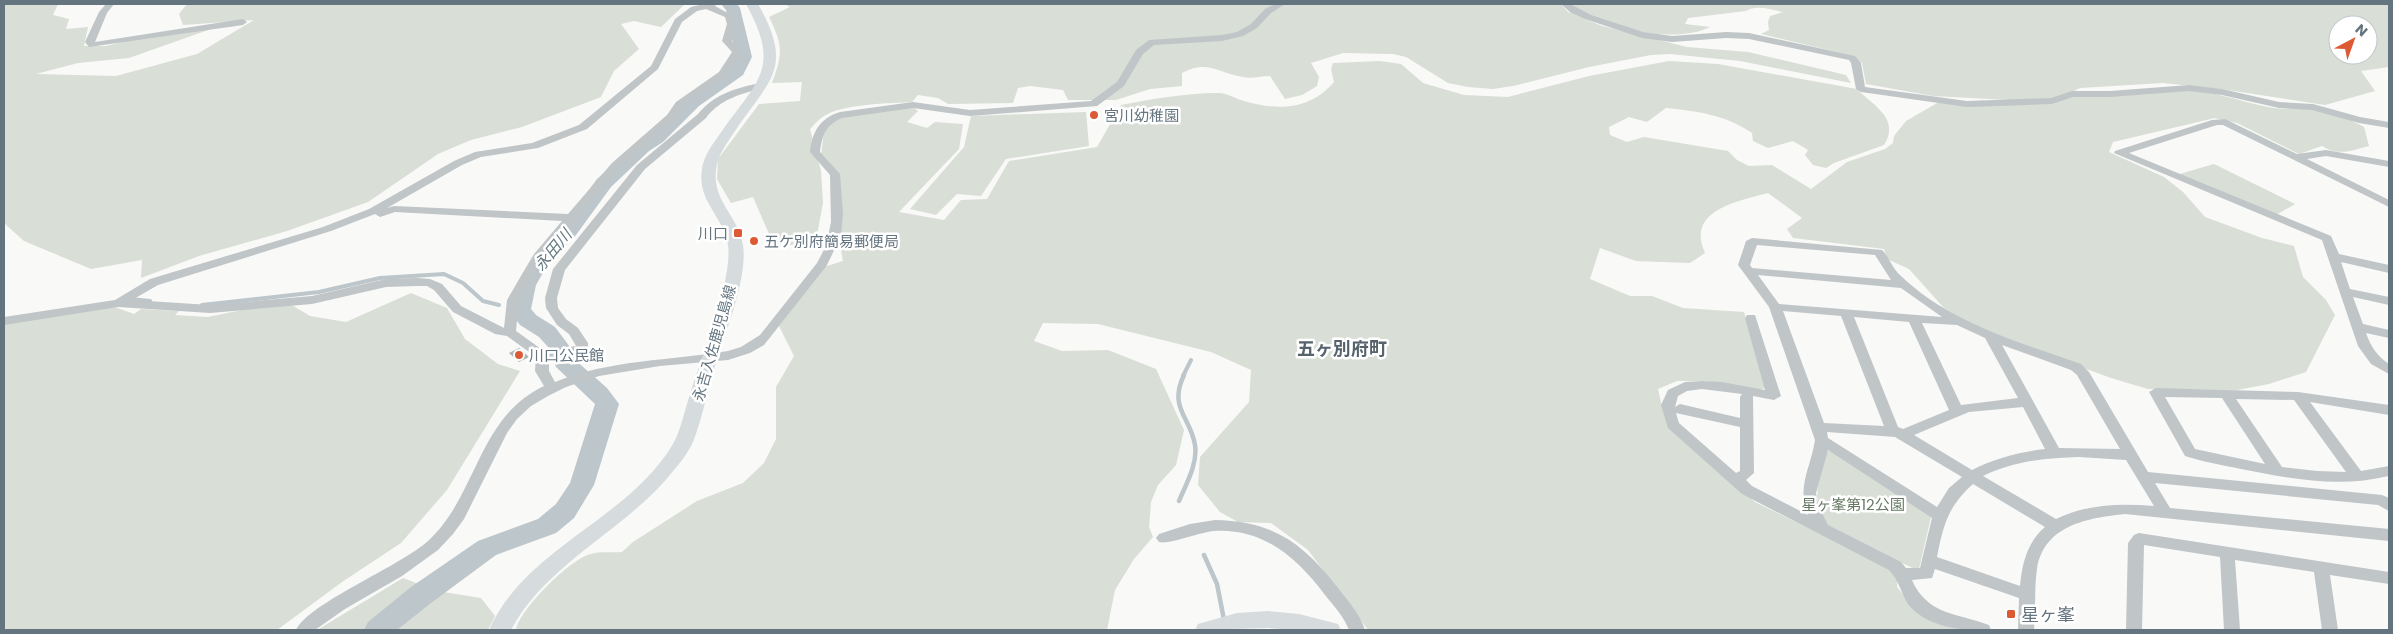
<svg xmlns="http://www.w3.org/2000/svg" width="2393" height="634" font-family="Poppins,'Noto Sans JP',sans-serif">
<rect width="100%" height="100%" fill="#f9f9f7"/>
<path fill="#d9ded6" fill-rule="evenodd" d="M4,4h54l-5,11 16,4 -3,10 22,-2 -4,19h22l32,-8 73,-9 -82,29 -51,5 -42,11 80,2 81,-22 57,-34 -71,5 -4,-11 8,-10 497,1 -23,22 -27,-6 -13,3 18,25 -25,22 -13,26 -79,30 -51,13 -33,14 -70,48 -81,29 -88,25 -58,22 1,-18 -51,9 -67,-28 -20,-18z
M784,4h777l7,8 34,14 85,21 61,5 98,23 5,8 -111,-22 -70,-7 -19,1 -62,12 -76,19 -20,3 -25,-2 -20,-4 -42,-26 -13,-3 -50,-1 -32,10 8,14 -2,9 -15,9 -17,4 -15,-23c-8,0 -19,3 -27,1 -25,-4 -35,-18 -61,-4v13l-32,3 -34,11h-48l-5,-10 -33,-4 -12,2 -5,15 -65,1 -10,-6 -20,-3 -6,7c-22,1 -70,2 -88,14 -5,3 -9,8 -14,13l11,42 2,32 -7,37 -41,8 -22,-51 -22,6 -14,-24 1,-20 41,-55 41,-3 2,-19 -30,1c11,-29 11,-38 -3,-66l21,-10z
M1570,4h819v63l-28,4 14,20 -50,14 -104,-16 -58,-6 -83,5 -23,11 -29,2 -95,-5 -67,-12 -4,-21 -9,-7 -92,-22 8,-4 -1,-8 2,-6 13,-4c-11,-2 -27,-8 -37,-1l-58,7 -3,6 25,3c-37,18 -108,1 -140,-23zM2338,25h30v30h-30z
M1380,61l21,3 22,19 41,12 44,2 81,-21 80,-15 49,3 139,25c15,16 44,29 27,56l-50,18 -8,5 -13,-3 -8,-10 3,-5 -15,-9 -25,7 -15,-7 -1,-8c-26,-18 -55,-22 -86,-25l-19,14 -18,-5 -20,10 1,8 17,7 17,-5 84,14 9,9 12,6 23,-1 39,24 36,-27 38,-13 8,-6 1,-7 12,-15 33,-19 19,3 94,-1 23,-9 118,-5c26,3 50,12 75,17 14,3 28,1 42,2 18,2 38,9 54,18l5,19c-18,5 -31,10 -47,0l-23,8 -62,-31 -22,-5 -102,24 -4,10 55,25 19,15 22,25 57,21 32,8 9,31 23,23 9,15 -29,57 -37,12 -32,6 -89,-1 -37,-11 -95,-35 -50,-21 -23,-15 -34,-38 -22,-10 -3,-10 -91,-11 -6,-9 15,-11 -34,-25c-29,8 -83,17 -63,60l-15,10 -54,-2 -36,-13 -10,31 40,17h22l31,12 61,4 21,76 -6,2 -53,-9h-29l-19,8 5,22 13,23 79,68 133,65 10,7 -1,13c18,24 45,36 73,43h-602l-60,-80 -37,-27 -33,-1 -18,-10 -22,-27 2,-28 49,-55 2,-32 -40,-18 -113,-28 -55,-1 -9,18 28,10 46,-1 48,19 28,61 -8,35 -18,20 -7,17 -2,25 4,10 -19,22 -19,31 -8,40h-591c3,-20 55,-72 75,-76 10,-3 22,-1 31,-2l11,-10 64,-41 46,-18 21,-20 12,-24v-52l18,-31 -15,-30 48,-60 16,-5 -2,-11 -5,-4 4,-45 -2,-27 -17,-18 3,-26 17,-14 72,-9 5,4 -11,11 20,6 8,-6 28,2 -4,25 -60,63 45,8 17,-20 26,-1 22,-38 88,-14 24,-42c32,-6 65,-12 98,-12 8,0 17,6 25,8 34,10 66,9 90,-19l-3,-13 2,-6z
M1086,112l3,34 -83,13 -25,37 -24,-2 -21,21 -26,-6 54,-62 7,-31z
M2214,164l81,40 -19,11 -100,-40z
M411,293l36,15 18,31 33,25 22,7 -73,119 -46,53 -59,39 -65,48h-273v-307l108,-17 22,8 7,-5 38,2 -4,4 33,2 77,-16 25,15 36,6z
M1826,451h5l100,66 -12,52h-4l-83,-38c-24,-23 -13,-53 -6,-80z
M403,578l34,13 44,7 14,18 -7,14h-171z"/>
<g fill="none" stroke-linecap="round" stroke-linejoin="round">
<path stroke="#bcc6cb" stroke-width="4" d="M130,299l20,2
M202,305l117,-13 61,-14 64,-4 19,9 20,18 16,4
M1183,376l8,-16"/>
<path stroke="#bcc6cb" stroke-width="4.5" d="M1179,501c7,-17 19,-37 16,-56 -4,-27 -27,-37 -11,-70
M1204,555l13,29 9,46"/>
<path fill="#bcc6cb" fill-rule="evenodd" d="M721,4h16l3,4 12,49 -9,18 -44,31 -36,36 -14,9 -38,36 -35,48 -28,29 -12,21 -5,24 5,6 19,12 15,20 4,12 33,29 12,16 -25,81 -20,33 -18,15 -60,22 -65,48 -34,27h-33l4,-8 43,-35 67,-46 60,-22 18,-15 14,-21 25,-79 -39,-37 -7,-19 -10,-11 -19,-12 -11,-15 7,-25 14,-24 32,-34 35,-48 40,-36 14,-9 36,-36 43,-29 6,-12 -10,-47z"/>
</g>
<path fill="#a9b2b7" d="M519,348l10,9 -10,5 -10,-9z"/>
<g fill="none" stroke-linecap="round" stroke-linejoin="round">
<path fill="#c0c5c8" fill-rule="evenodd" d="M106,4h8l-7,9 -12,29 148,-23 4,3 -4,3 -154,22 -4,-5 14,-30z
M704,4h13l-2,2 18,10 2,8 -3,17 10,11 -17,24 -42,30 -8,13 -55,48 -77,90 -24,43 -3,31 28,20 32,-5 -7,-12 -12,-9 -11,-17 -1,-10 8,-29 84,-104 61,-51c16,-20 38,-26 62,-31l5,3 -2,2c-22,6 -43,11 -57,30l-61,51 -80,101 -8,28 1,10 8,11 12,9 10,15v6l-6,4 -33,6v12l6,11c57,-23 114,-21 173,-31l13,-4 19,-12 57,-72 9,-17 5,-24 -1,-47 -20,-23c2,-20 10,-34 30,-40l73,-10 57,8 121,-9 26,-19 19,-32 13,-10 73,-5 15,-3 14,-8 14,-15 10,-5h10l-14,9 -14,15 -14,8 -21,5 -68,4 -11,9 -19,32 -27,20 -127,10 -57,-8 -71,10c-16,7 -20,17 -22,34l20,22 3,40 -2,22 -15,31 -62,78 -14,8 -22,7 -68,6 -61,10 -33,11 -18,9 -17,10 -14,13 -10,14 -43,86 -11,15 -15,16 -36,26 -57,33 -30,21h-19c13,-27 103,-63 132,-89 50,-46 49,-123 116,-155l-9,-15 1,-14 -29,-21 -12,-2 -42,-22 -19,-22 -7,-4h-10l-31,1 -74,17 -102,9 -92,-6 -114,18v-8l111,-17 35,-21 173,-52 46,-18 85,-48 21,-9 57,-9 47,-18 72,-59 24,-47 16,-12zM706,9l19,8 2,7 -5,17 10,11 -13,20 -43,30 -9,13 -55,48 -44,51 -174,-8 -7,2 75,-43 19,-8 57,-9 49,-19 71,-60 24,-47 15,-11zM395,212l167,9 -28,33 -27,46 -3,28 -43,-22 -19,-22 -12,-5 -13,-1 -31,1 -74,17 -102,9 -78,-5 26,-15 173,-54 44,-17 5,3z
M1561,4h9l21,11 52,17 29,4 54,-4 23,1 106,23 6,7 4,24 102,14 84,-3 21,-7h38l79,-6 33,4 57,13 34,2 47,13 29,5v6l-30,-5 -47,-13 -33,-2 -57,-13 -33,-4 -79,6h-37l-21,7 -85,3 -106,-15 -5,-3 -5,-26 -2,-3 -100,-21 -23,-1 -54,4 -30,-4 -57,-19 -14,-6z
M2225,119l72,35 29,-4 63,11v6l-63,-11 -19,3 82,41v7l-166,-82h-6l-88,28 202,83 8,18 50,11v8l-48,-11 9,27 39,8v8l-36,-8 10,27 26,6v8l-23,-5c5,14 11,23 23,31v10l-18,-10 -13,-18 -36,-106 -208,-87 1,-2 97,-31z
M1752,238l130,12c7,7 10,18 18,25 48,47 118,67 181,89l8,8 59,100 234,23 7,3v13l-11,-6 -223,-22 15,25 219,21v12l-264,-27c-37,4 -81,11 -88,55 -3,21 -1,40 -3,61h-16l1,-32 -84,-29 -3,9 -20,2c15,35 45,33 77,45l2,5c-26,2 -66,-3 -83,-26 -7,-11 -9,-24 -19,-34l-147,-76 -74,-66 -7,-23 7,-15 17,-8 17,-1 20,1 43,8 -20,-72 2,-3h8l26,81 -7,4 -21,-4 1,77 -8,7 6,6 56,29c-12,-27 3,-48 7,-75l-46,-133 -31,-42 8,-24zM1757,245l118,10 16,25 -139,-12 -2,-3zM1758,275l143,13 41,29 -163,-13zM1783,311l58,5 43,110 -60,-3zM1854,317l55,5 40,88 -46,19 -5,-2zM1922,323l35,2 28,13 33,60 -57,7zM2002,345l69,25 6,5 43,74 -61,-1zM1702,389l40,5 -2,3v21l-60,-14 -5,3 3,-11 9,-5zM2023,407l22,42c-26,3 -49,9 -73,21l-58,-35 55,-23zM1676,413l64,14v44l-4,2 -57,-50zM1827,432l68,5 67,40 -13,11 -12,19 -109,-69zM1828,450l104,68 -12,50h-14l-5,-6 -73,-37 -10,-20 -2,-12zM2079,457l47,3 28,46c-34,-3 -68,-2 -98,13l-73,-43c31,-15 62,-18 96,-19zM1973,484l72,43c-18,15 -23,37 -25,59l-83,-29c6,-31 11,-51 36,-73z
M2156,388l142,4 91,13v10l-79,-13 51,69 28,-5v10c-50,12 -98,3 -148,-7 -18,-4 -38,-7 -56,-13l-36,-64zM2165,397l57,1 43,66 -70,-15zM2236,399l58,1 52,72 -29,-1 -35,-4z
M1215,520c58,1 88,23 123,68 10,13 22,26 27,42h-16c-5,-13 -15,-24 -24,-35 -28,-37 -61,-67 -111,-64 -14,1 -45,14 -55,11l-3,-4 3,-4 31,-10z
M2139,533l250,39v12l-59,-9 8,55h-16l-8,-58 -79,-12 5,70h-16l-4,-73 -76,-12 -2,85h-16l2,-87 6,-8z"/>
<path fill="#d6dbde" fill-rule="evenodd" d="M746,4h12c36,64 13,74 -23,127 -7,11 -15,21 -18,33 -8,36 21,50 26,81 5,34 -19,91 -29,124 -7,24 -12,50 -21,73 -4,9 -12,20 -19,28 -47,60 -127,92 -163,160h-22c37,-83 139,-110 184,-186 8,-14 12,-35 17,-50 11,-36 43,-115 38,-149 -5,-31 -34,-45 -25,-81 3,-12 12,-23 19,-33 37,-52 59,-63 24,-127z
M1268,611l31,3 39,10 3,6h-46l-27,-2 -73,2 3,-6 39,-11z"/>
</g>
<g fill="#dc5b34" stroke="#fff" stroke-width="2">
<circle cx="1094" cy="115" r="5"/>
<rect x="733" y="228" width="10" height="10" rx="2.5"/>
<circle cx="754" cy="241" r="5"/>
<circle cx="519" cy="355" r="5"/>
<rect x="2006" y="609" width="10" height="10" rx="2.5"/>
</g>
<g text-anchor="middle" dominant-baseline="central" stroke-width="5" stroke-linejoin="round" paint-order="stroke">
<g font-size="15" fill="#657580" stroke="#fff" text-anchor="start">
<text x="1104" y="115">宮川幼稚園</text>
<text x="728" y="233" text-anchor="end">川口</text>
<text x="764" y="241">五ケ別府簡易郵便局</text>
<text x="529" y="355">川口公民館</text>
</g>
<g font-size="15" fill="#657580" stroke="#fff">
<text transform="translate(714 343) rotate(-74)">永吉入佐鹿児島線</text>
</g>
<g font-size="15" fill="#677964" stroke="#fff">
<text x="1853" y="504">星ヶ峯第12公園</text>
</g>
<g font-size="16" font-style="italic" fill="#657a81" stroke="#fff">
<text transform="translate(553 250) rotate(-50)">永田川</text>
</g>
<g font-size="18" font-weight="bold" fill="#57636c" stroke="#fff">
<text x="1342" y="348">五ヶ別府町</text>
</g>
<g font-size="18" fill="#657580" stroke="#fff" text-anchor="start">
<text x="2021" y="614">星ヶ峯</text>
</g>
</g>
<rect width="2393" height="634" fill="none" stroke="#657580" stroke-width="10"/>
<g transform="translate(2353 40) rotate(41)"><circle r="24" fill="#ffffff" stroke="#c1c8cc"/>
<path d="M0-4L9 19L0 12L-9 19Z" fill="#dc5b34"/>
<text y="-8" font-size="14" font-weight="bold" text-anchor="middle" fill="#657580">N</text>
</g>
</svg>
